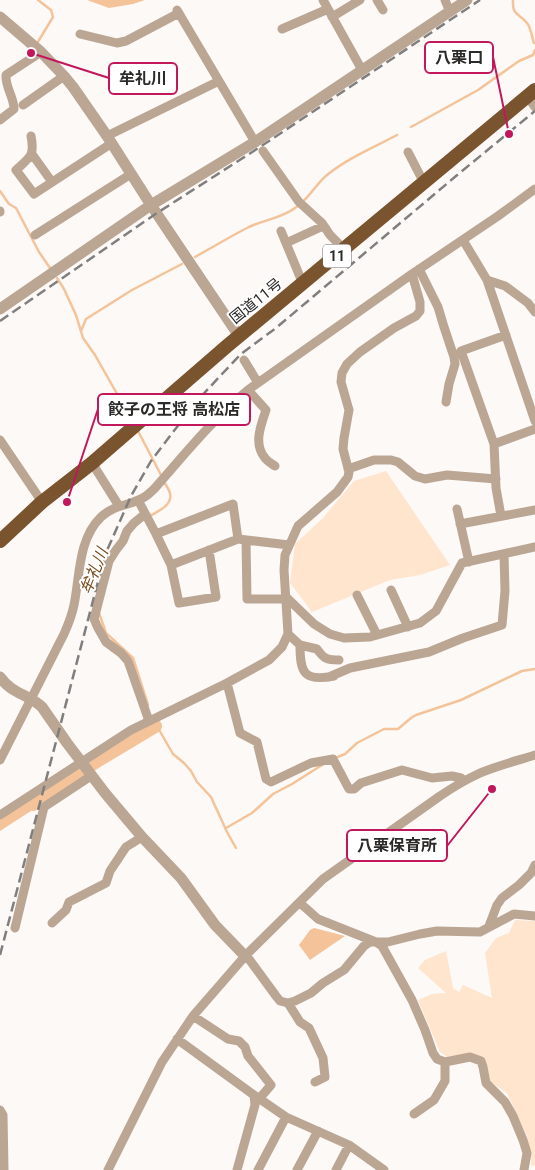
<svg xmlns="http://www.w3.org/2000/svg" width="535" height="1170" font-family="Roboto,'Noto Sans JP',sans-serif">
<rect width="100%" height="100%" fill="#fcf9f7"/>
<path fill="#ffe4ce" d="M386,471l64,94 -30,10 -30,5 -78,32 -22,-29 5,-39 28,-26 31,-37z
M515,920l20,1v245l-4,-1v-8l-4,-21 -20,-43 -18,-12 -16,-27 -26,3 -7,-5 -22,-52 14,-6 14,-1 -28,-25 7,-8 21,-9 7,37 6,4 4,-7 29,13 -7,-45 11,-15 13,-5z"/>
<path fill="#f4c399" d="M87,0h58l-12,4 -24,4z
M47,788l1,12 -48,31v-13z
M314,928l4,1 27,7 -35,24 -11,-15 11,-15z"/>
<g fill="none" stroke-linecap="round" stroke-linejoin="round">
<path stroke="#f4c399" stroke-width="2.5" d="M513,0c-1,16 6,13 14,23 4,5 5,14 7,20
M36,45l17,-28 -2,-7 -13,-10
M411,127l67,-37 41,-29 14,-6 2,-5
M0,191l9,13 7,4 23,44 11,16
M195,257c18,-10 36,-21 54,-30 15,-7 33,-9 46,-19 13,-8 20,-23 32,-33 21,-17 46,-27 70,-40
M57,278l7,11 12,26 7,23 12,17 38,67
M81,331l5,-12 46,-29 50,-26
M138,431l24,46
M149,517c8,-6 24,-11 21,-24 -1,-3 -4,-8 -6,-11
M99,613l7,20 27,25 15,47
M153,722l2,4 3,2 15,26 11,9 7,8 6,11 14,15 16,35 9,16
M335,758l10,-4 12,-11 27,-14h14l13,-11 5,-3 45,-15 61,-29 13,-2
M226,828l26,-15 21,-19 19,-10 30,-19"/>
<path stroke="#f4c399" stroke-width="14" d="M33,804l62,-42 60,-36"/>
<path stroke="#bba694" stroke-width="9" d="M323,0l39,70
M377,0l6,10
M445,0l5,12
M177,10l78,132
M332,17l28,-17
M282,29l46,-20
M80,34l37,9 9,-2 53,-28
M527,96l8,11
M23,105l41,-29
M0,120l14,-11c0,-12 -9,-22 -8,-34l35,-23
M31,136c4,20 -1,21 -15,34l18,24 78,-51
M107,136l112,-55
M263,151l36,51 23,21 8,12 14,14
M408,152l16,31
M32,154l20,28
M0,211v1
M281,231l22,53
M35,235l96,-61
M463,240l24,40 18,6 23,17 7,9
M286,243l35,-16
M419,269l19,38 6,20 10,30 1,7 -6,20 -3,18
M487,280l48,141
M244,360l14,23
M248,390l18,20c-5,15 -13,34 -1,48 2,3 7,6 10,8
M0,440l42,62
M494,444l41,-15
M92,463l27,43
M348,469l26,-9h17l7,2 17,14 10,3 22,-4 49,4
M138,500l18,34 15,31 8,38 37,-6 -7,-47
M457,509l12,53
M145,514l-11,9 -7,8 -4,10 -7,9 -7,11 -15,58 4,9 8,14 15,11 7,8 21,60
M501,516l-5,-28 -2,-44 -33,-93 45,-16
M460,524l75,-14
M156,534l77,-30 5,35
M246,540l1,59h38
M171,565l67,-26 51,6
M391,590l17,37
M357,595l20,40
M285,596l29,28 16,10 14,4 26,-1 50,-14 16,-12 26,-48 73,-16
M288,634l12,11 17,4c7,10 10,11 22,11
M300,645c0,28 4,37 34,31
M329,677l21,-9 79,-16 34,-14 39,-13 3,-34 -1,-37
M227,683l13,50 17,9 9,37 5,3 40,-19 22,-4 16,30h5l7,-6 41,-13 30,8 20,-2 9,2 3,3
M0,760l64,-126c4,-9 8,-19 10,-29 6,-29 4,-66 27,-88 15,-14 31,-11 45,-21 3,-2 6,-5 9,-8 30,-34 58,-69 93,-98l164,-116 86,-58 37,-27
M0,815l131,-85 96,-47 42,-23 13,-13 6,-13 -4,-64 1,-15 13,-29 39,-34 11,-15 1,-5 -6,-23 1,-11 5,-28 -8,-28 1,-9 5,-9 13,-12 34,-24 22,-12 4,-5v-9l-8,-28
M300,903l18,16 58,23 6,4 30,54 13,30 8,23 4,6 8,3 25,-5 11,4 2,6 3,16 19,19 8,14 10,24 4,13 -3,17
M52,923l14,-13 3,-8 37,-19 4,-12 16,-24 16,-10
M489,926l8,-21 5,-7 17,-13 12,-12 4,-8
M15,928l29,-121 47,-31
M246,955l30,41 4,5 8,2 7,-2 16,-8 12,-10 21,-13 20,-24 6,-4h18l32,-8 17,-3 43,1 34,-18 21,2
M288,1003l12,19 9,6 14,30 2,19 -10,5
M193,1016l35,23 11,2 6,6 3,9 23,29 -12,14
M177,1039l77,56 32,22 63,28 35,25
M0,1110l3,5 1,55
M414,1114l20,-14 11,-19v-19
M108,1170l54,-108 31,-46 53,-61 77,-76 117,-83c12,-8 25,-16 38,-22 18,-8 38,-13 57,-19
M237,1170l18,-65 -1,-10
M258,1170l28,-53
M297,1170l21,-39
M336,1170l13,-25"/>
<path stroke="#bba694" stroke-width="11" d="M0,17l41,35 23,24 9,11 34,49 44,69 88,131
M0,309l151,-104 104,-63 212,-142
M0,677c12,17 28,17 42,30l25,36 38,50 37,44 39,41 34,47 30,31"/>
<path stroke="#7a542f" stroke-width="14" d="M0,541l42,-39 50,-39 135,-117 308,-256"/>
<path stroke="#817f7e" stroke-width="2.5" stroke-dasharray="10 5" stroke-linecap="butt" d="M0,321l157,-108 103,-66 220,-147
M0,955l105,-400 26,-59 20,-35 45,-59 26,-28 19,-20 35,-26 180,-152 79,-65"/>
</g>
<g text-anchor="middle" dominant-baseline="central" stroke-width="4" stroke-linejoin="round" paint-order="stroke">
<rect fill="#fff" stroke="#6b6a69" stroke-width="1" x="323" y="244.5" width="28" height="23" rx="4"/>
<g font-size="14" font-weight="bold" fill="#2b2a29">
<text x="337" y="256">11</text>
</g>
<g font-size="15" fill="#2b2a29" stroke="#fff">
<text transform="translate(256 301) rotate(-39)">国道11号</text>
</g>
<g font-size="16" font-style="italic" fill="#794b1c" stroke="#fff">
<text transform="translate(94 571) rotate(-68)">牟礼川</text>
</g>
</g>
<path fill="none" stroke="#c2185b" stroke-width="2" d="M509 134L493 57M31 53L109 78M67 502L98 409M492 789L447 846"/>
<g fill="#c2185b" stroke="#fff" stroke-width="2">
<circle cx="509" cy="134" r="5"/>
<circle cx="31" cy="53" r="5"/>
<circle cx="67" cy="502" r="5"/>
<circle cx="492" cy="789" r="5"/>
</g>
<g fill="#fff" stroke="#c2185b" stroke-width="2">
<rect x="425" y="42" width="68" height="31" rx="5"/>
<rect x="109" y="63" width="68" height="31" rx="5"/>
<rect x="98" y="394" width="152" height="31" rx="5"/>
<rect x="347" y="830" width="100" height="31" rx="5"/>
</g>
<g font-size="16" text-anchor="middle" font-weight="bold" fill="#2b2a29">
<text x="459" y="63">八栗口</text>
<text x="143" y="84">牟礼川</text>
<text x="174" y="415">餃子の王将 高松店</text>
<text x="397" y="851">八栗保育所</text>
</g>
</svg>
